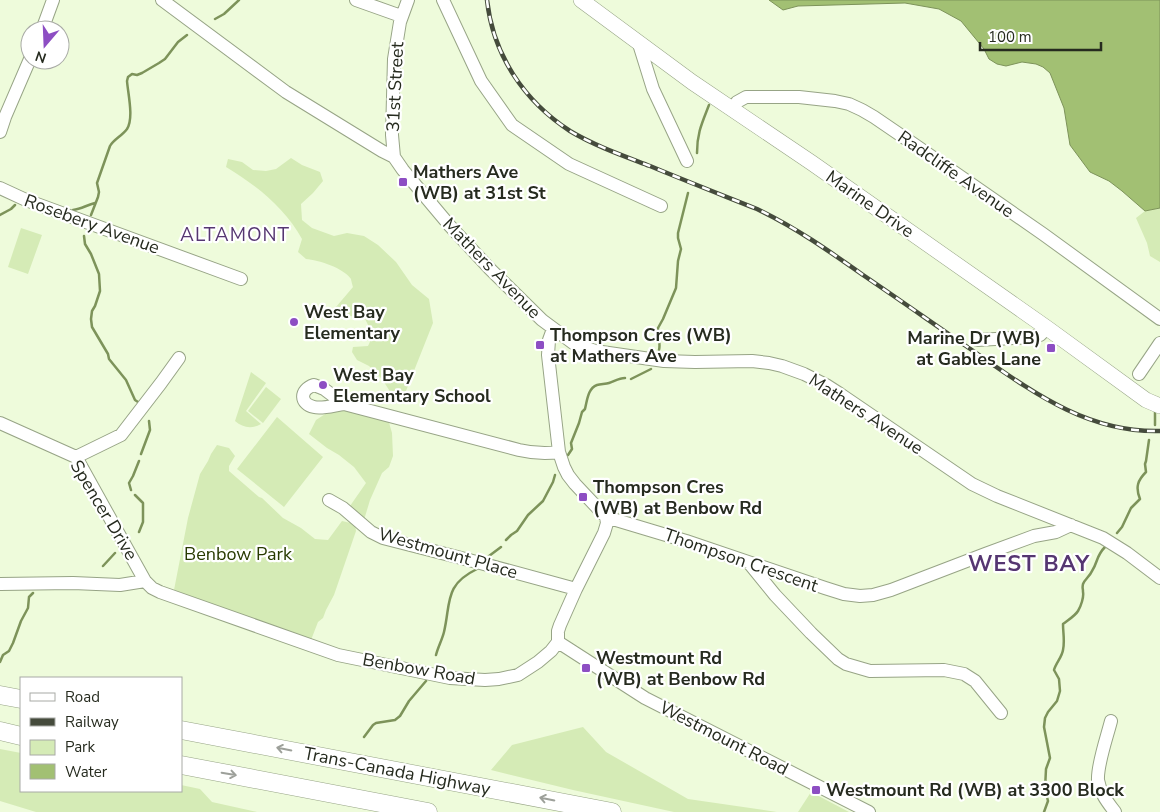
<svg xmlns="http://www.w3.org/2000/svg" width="1160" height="812" font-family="'Nunito Sans',sans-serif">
<rect width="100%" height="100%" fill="#eefbdb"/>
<path fill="#d5ebb6" d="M291,158l11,7 18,7 3,9 -10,12 -12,11 1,16 10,8 22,8 13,-3 17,3 14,9 18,17 16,23 17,14 4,24 -31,78 -11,-8 -9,-14 -13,-13 -12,-6 -5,-8 1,-5 15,-1c6,-10 1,-20 -4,-29l-15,-1 -13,-9 17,-20c0,0 -2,-7 -2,-8 -7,-11 -33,-19 -45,-20l-8,-7 4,-13c-17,-31 -46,-54 -76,-72l2,-8 14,3 11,8 13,1 10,-2z
M1160,208v54l-10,-6 -3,-13 -11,-25 9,-7z
M21,228l21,7 -14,39 -20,-7z
M251,372l15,11 -20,28 15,13c-9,5 -18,4 -26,-3z
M266,387l15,12 -18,24 -15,-12z
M333,409h14l41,10 4,14 1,23 -4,11 -7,6 -12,27 -6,20 -14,-14 16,-23 -12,-16 -15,-12 -12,-7 -18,-14 7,-14z
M277,417l46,40 -39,50 -47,-38z
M217,445l12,3 6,8 -6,10v5l30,26 3,1 21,20 18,10 14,11 13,1 14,-19 13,3 1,7 -22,64 -8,15 -3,8 -5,4 -7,18 -137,-50 14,-72 12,-44 8,-13 3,-7z
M583,727l23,25 82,47 89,13h-103l-101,-22 -82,-20 21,-25z
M0,749l21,4v38h160v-6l19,4 12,13 45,10h-221l-36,-11z
M811,792l38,20h-51z"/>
<path fill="#a2c073" stroke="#7d935a" d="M769,0h391v208l-15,3 -23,-20 -13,-10 -19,-9 -20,-27 -6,-37 -14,-35 -7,-6 -7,-3 -14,-2 -16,4 -9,-2 -8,-5 -5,-10 -23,-28 -22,-12 -34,-6 -107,3 -15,4z"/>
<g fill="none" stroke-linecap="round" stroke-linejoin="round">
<path stroke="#7d935a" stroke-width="2.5" d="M215,19l9,-5 15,-14
M697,153c0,-20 5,-30 12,-48
M73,210c8,-1 14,-5 22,-7
M0,215l11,-6 4,-4
M91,215l7,-18 1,-5 -2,-9 13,-37c4,-7 12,-10 17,-17 7,-11 1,-35 0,-48l1,-4 4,-3 5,1 5,-2 17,-10 6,-4 13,-17 9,-7
M84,236l1,8 6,10 8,20 1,17 -5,15 -3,5 -1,8 1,8 16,27 1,5 17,21 9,20 3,2
M659,350c2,-8 -2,-14 -1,-22l5,-9 13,-31 2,-27 3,-12 -3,-11v-5l10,-40
M631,379l20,-10
M1155,412v13
M141,454l9,-24 -1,-9
M568,455l4,-6 -1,-6 8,-20 3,-11 3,-3c2,-8 3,-21 12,-24 4,-1 9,-1 12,-2 6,-2 10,-5 16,-5
M131,490l-2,-7 4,-7 6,-15
M135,495l8,8v19l-4,10
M1117,533l5,-6 9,-19 9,-9c-5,-12 -2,-19 6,-27l-1,-8 1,-3 3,-21
M506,540l5,-5 6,-4 11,-16 15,-14 10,-19 2,-7
M489,556l12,-9
M103,566l12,-13
M436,655c2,-8 6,-15 8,-23 7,-30 0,-47 33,-63
M0,662l3,-7 6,-4 4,-8 8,-22 7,-13 1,-11 4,-4
M364,737l9,-12 3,-2 19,-3 5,-4 9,-15 17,-20
M1044,812l4,-11 -3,-12 1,-20 4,-11 -6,-31 1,-9 3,-6 9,-11 3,-10 -1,-12 -5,-9c2,-7 8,-13 9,-20 2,-9 0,-17 0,-26 5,-4 12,-8 15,-13 3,-5 6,-14 5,-19 0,-5 -1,-3 0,-8 2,-5 7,-8 9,-13 6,-9 4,-15 13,-24"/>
<defs>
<path id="minor" d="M162,0l124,92 96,59 12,6 9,13 47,56 40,43 52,51 31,23 22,8 69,10 31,1 57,-1 17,2 13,3 22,8 22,11 14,9 132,90 25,12 106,42 24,15 33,25
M356,0l45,16
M443,0l38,81 31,44 57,39 92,42
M42,30l11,-30
M639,44l14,45 34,72
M732,108l5,-6 9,-5h53l36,4 14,3 13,6 12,7 41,28 128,89 117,85
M0,132l5,-15 25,-58
M394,157l-2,-22 2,-76 6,-37 8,-22
M0,188l26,12 215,79
M553,329l-4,11 -1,15 11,97 5,15 4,8 7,9 31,33 80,24 139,47 19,6 16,2 13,-1 18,-5 94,-36 49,-18 22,-4 15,-7
M977,340l56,-3 7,-2 7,-7
M1139,374l21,-31
M344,404c-9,1 -21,5 -30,3 -14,-3 -15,-17 0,-22l10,4 20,15 175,46c13,3 26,4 40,2
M0,423l76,34 69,124 7,7 8,4 178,63 112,23 35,2 14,-1 19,-4 20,-13 13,-11 7,-9v-11l2,-6 16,-36 28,-56 3,-10 -1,-6
M76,457l45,-22 40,-52 18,-25
M329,500l14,8 28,24 12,6 86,22 107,29
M749,563l26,32 36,38 27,26 8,5 24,7 74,-1 20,4 11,7 26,32
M0,584l73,-1 47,2 25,-4
M558,642l87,56 224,114
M1111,721c-4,16 -14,44 -13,59 2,13 10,23 17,32"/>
<path id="major" d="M581,0l111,82 120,81 235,165 99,72 14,6"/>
<path id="highway" d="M0,695l21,4
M181,730l431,82
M0,731l21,5
M181,765l247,47"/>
</defs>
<use href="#minor" stroke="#97a486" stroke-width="14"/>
<use href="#major" stroke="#97a486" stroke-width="16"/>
<use href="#highway" stroke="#97a486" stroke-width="19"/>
<use href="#minor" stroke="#fff" stroke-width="12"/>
<use href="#major" stroke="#fff" stroke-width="15"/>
<use href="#highway" stroke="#fff" stroke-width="18"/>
<defs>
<path id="rail" d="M487,0c6,55 37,101 83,131 25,15 54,25 80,35 36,15 72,29 107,43 38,18 72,42 106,66 34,23 68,47 103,71 60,41 117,87 194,85"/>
</defs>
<use href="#rail" stroke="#454b3c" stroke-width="4.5"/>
<use href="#rail" stroke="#fff" stroke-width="2.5" stroke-dasharray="8" stroke-linecap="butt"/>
</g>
<defs><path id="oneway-shaft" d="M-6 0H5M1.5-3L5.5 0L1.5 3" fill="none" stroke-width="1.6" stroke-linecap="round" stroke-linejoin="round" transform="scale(1.25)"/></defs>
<g stroke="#9da09a">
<use href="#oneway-shaft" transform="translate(284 749) rotate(-169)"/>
<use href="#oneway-shaft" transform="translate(229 774) rotate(10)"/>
<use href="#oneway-shaft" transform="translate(547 799) rotate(-169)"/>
</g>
<g fill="#8d4ec3" stroke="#fff" stroke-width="2">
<rect x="398" y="177" width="10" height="10" rx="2.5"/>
<circle cx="294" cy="322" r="5"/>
<rect x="535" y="340" width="10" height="10" rx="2.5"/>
<rect x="1046" y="343" width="10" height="10" rx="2.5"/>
<circle cx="323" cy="385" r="5"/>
<rect x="578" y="492" width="10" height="10" rx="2.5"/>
<rect x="581" y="663" width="10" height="10" rx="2.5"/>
<rect x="811" y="785" width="10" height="10" rx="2.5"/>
</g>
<g text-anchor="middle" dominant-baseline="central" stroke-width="4.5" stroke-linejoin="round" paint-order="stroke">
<g font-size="18" fill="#262b1f" stroke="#fff">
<text transform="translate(395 87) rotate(-87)">31st Street</text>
<text transform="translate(956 174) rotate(35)">Radcliffe Avenue</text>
<text transform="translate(870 204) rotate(35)">Marine Drive</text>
<text transform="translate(92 224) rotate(20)">Rosebery Avenue</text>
<text transform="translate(492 268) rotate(46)">Mathers Avenue</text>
<text transform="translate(866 414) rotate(33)">Mathers Avenue</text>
<text transform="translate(104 510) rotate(59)">Spencer Drive</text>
<text transform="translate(448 553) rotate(16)">Westmount Place</text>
<text transform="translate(741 560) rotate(19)">Thompson Crescent</text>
<text transform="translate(419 669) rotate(10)">Benbow Road</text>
<text transform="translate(724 738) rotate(27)">Westmount Road</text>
<text transform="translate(397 771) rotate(11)">Trans-Canada Highway</text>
</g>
<g font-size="18" font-weight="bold" fill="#262b1f" stroke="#fff" text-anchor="start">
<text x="413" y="172">Mathers Ave<tspan x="413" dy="21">(WB) at 31st St</tspan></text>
<text x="304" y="312">West Bay<tspan x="304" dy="21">Elementary</tspan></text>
<text x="550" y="335">Thompson Cres (WB)<tspan x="550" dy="21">at Mathers Ave</tspan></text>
<text x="1041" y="338" text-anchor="end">Marine Dr (WB)<tspan x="1041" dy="21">at Gables Lane</tspan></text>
<text x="333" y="375">West Bay<tspan x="333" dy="21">Elementary School</tspan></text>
<text x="593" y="487">Thompson Cres<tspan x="593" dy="21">(WB) at Benbow Rd</tspan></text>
<text x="596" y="658">Westmount Rd<tspan x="596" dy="21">(WB) at Benbow Rd</tspan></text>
<text x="826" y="790">Westmount Rd (WB) at 3300 Block</text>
</g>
<g font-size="18" fill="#283a00" stroke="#fff">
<text x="238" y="554">Benbow Park</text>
</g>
<g font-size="19" letter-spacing="1" fill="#553671" stroke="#fff">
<text x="235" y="235">ALTAMONT</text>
</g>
<g font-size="22" font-weight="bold" letter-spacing="1" fill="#553671" stroke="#fff">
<text x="1029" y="564">WEST BAY</text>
</g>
</g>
<rect x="20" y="677" width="162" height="115" fill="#ffffff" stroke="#a8aaa5"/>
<rect x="30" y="693" width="25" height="8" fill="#ffffff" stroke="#a8aaa5"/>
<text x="65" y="702" font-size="15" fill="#262b1f">Road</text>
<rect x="30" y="718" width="25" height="8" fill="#454b3c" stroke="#a8aaa5"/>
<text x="65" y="727" font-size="15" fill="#262b1f">Railway</text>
<rect x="30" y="740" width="25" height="15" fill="#d5ebb6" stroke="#a8aaa5"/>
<text x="65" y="752" font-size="15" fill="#262b1f">Park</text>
<rect x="30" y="764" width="25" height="15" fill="#a2c073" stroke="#a8aaa5"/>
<text x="65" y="777" font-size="15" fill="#262b1f">Water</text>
<g transform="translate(45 45) rotate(199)"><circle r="24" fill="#ffffff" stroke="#a8aaa5"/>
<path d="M0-4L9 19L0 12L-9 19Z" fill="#8d4ec3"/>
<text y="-8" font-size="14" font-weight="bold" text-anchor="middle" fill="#262b1f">N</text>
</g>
<path d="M980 42v8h121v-8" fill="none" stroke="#262b1f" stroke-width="2.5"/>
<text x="988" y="42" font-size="15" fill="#262b1f" stroke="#ffffff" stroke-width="4" paint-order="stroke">100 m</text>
</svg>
